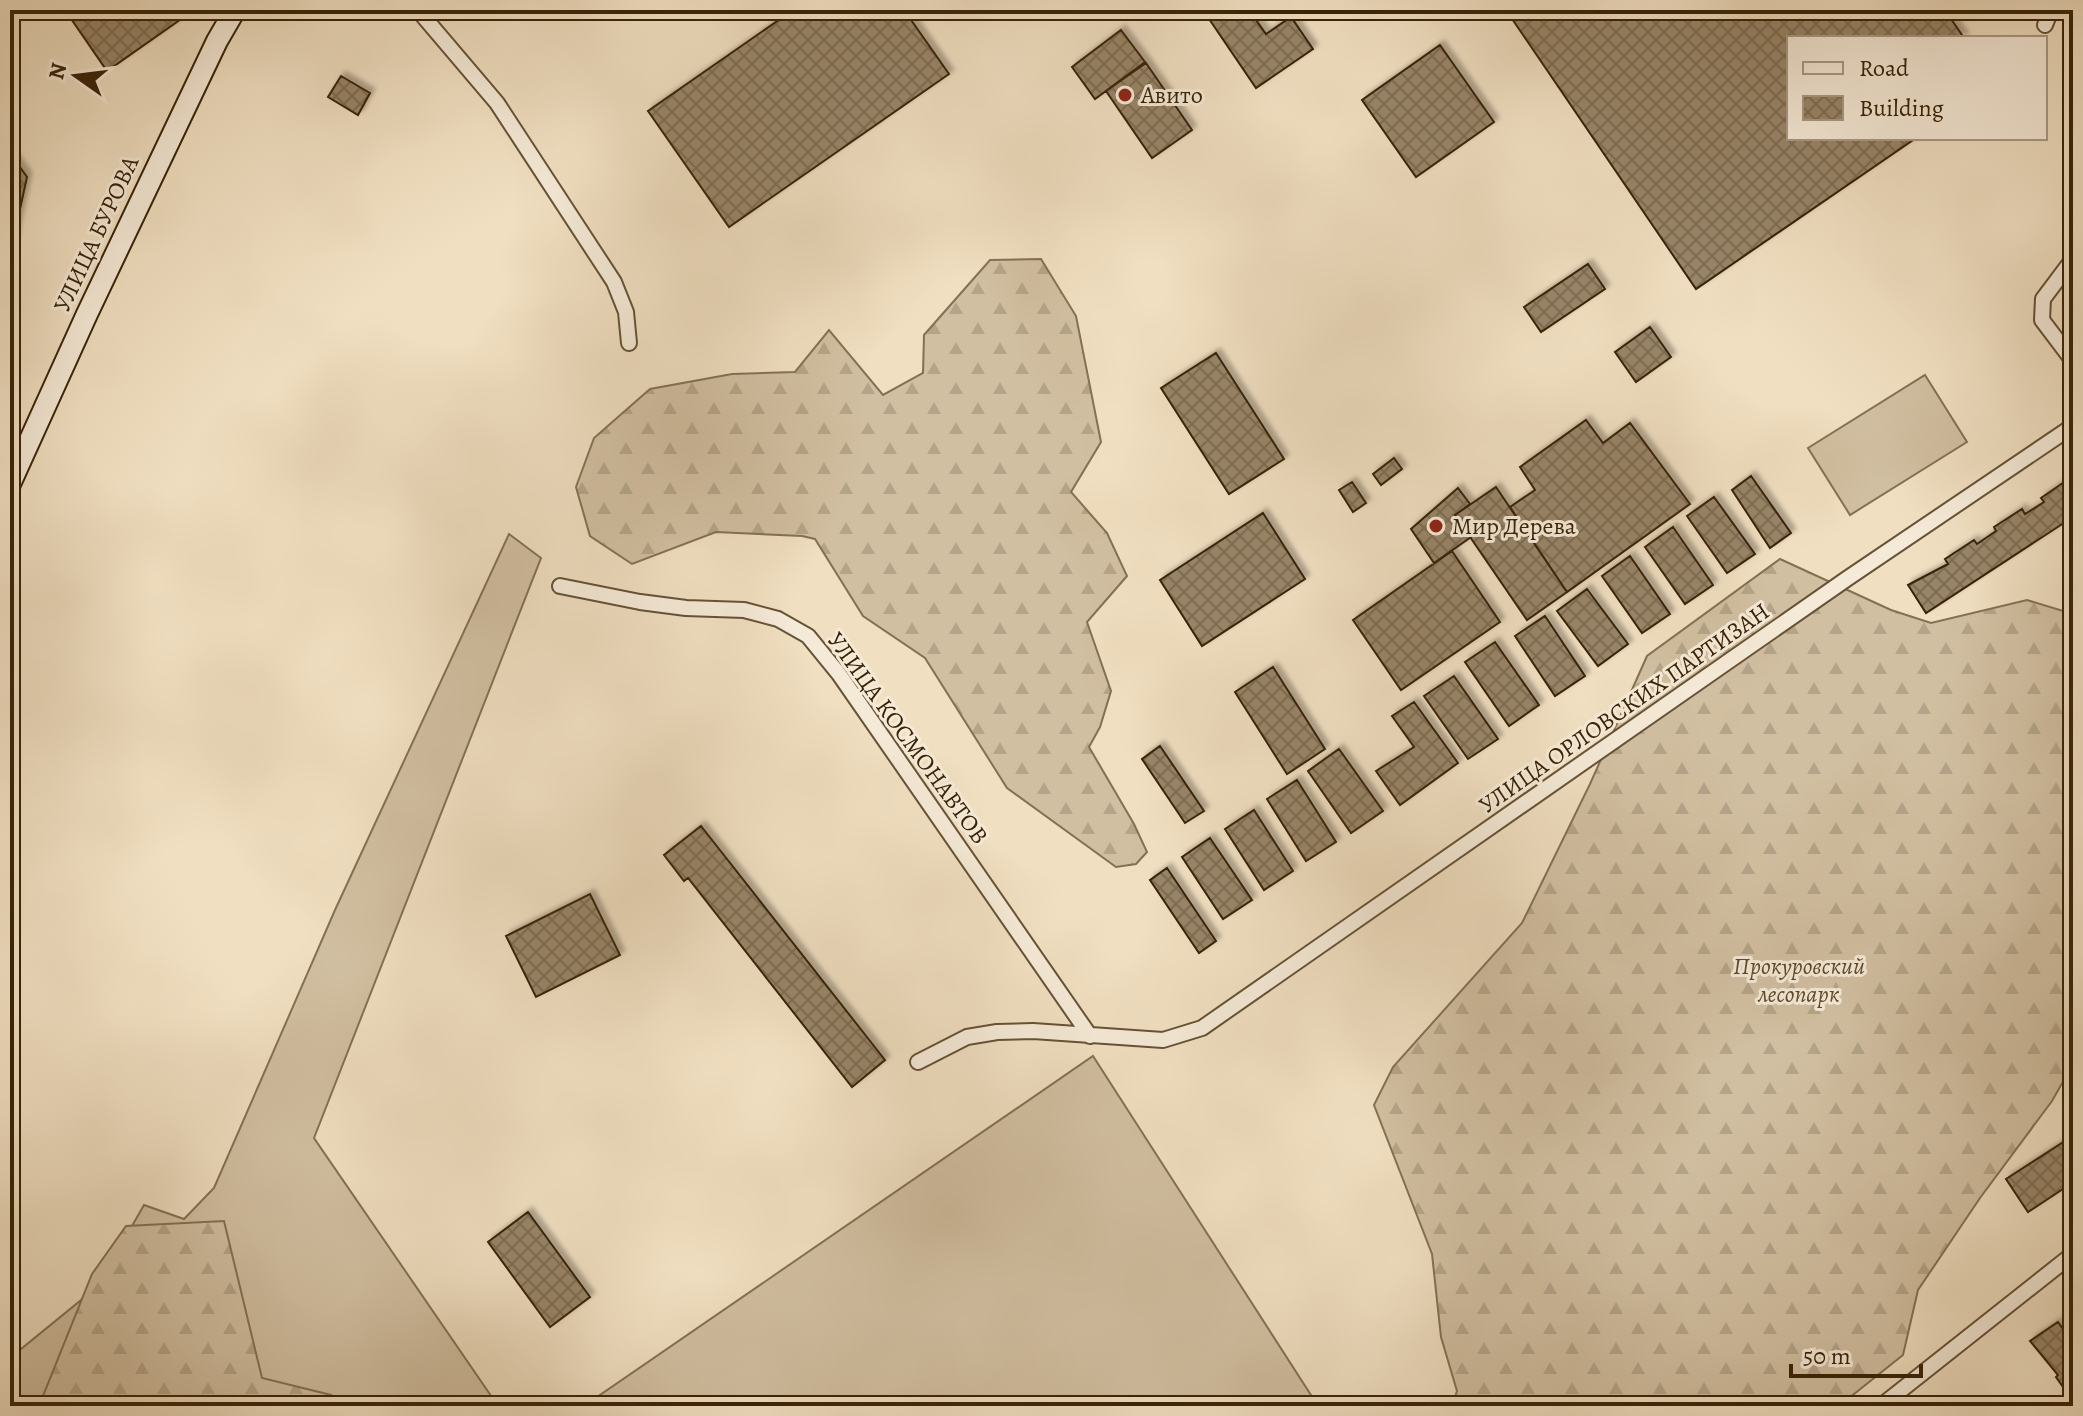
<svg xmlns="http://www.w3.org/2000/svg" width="2083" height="1416" font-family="Alegreya,serif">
<defs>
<pattern id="forest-firs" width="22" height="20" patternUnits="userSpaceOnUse" patternTransform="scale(2)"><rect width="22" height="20" fill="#d1bfa1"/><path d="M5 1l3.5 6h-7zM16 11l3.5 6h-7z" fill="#b4a489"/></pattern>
<pattern id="building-cross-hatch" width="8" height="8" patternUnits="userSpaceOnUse" patternTransform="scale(2)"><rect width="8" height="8" fill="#988568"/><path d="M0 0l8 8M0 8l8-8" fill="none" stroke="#7d6c54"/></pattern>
<filter id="shadow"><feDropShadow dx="4.5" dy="-4.5" stdDeviation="2" flood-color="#0004"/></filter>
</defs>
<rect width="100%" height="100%" fill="#f0dfc1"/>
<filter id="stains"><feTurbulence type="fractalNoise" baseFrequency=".0025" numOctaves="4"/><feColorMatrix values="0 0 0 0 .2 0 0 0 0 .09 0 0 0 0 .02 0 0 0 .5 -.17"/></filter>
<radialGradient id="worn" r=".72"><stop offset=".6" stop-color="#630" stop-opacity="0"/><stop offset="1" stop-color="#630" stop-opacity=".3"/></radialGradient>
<path fill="#d1bfa1" stroke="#847154" stroke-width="2" d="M1925,375l42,67 -117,73 -42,-67z
M509,534l32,24 -227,580 184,268h-488v-48l87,-71 47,-82 40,14 30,-31 121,-278z
M1093,1056l225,350h-734z"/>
<path fill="url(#forest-firs)" stroke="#847154" stroke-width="2" d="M1041,259l35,57 25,126 -30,50 36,41 20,43 -40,46 24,69 -11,36 -11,20 45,77 13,28 -11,12 -20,3 -109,-79 -82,-130 -62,-42 -48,-77 -13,-3 -86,-4 -84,32 -42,-28 -14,-49 18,-49 56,-49 82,-15 63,-2 34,-42 54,65 40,-22 1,-38 66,-75z
M1780,559l111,51 40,13 96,-23 46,14v450l-21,37 -72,97 -62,92 -15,65 -64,51h-387l5,-15 -16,-54 -9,-83 -58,-149 19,-38 129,-144 68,-139 57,-128z
M224,1221l38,157 69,17 10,11h-302l53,-132 34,-48z"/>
<path fill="url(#building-cross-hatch)" stroke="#382307" stroke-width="2" filter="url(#shadow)" d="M65,10h129l-87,61z
M793,10h111l45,64 -220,153 -81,-116z
M1203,10h46l17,24 25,-17 22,32 -57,39z
M1506,10h439l19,28h-175v100h127l-220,151z
M1121,30l24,32 -50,37 -23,-32z
M1440,45l54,77 -78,55 -54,-77z
M1146,63l46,67 -40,28 -46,-67z
M341,76l29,17 -12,22 -30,-18z
M10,153l17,24 -17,78z
M1588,264l17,25 -64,43 -17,-25z
M1650,327l21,30 -35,25 -21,-30z
M1216,353l68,106 -55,35 -68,-106z
M1586,420l17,23 27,-20 60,81 -123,88 -57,-85 25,-17 -15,-23z
M1394,458l8,11 -21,16 -8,-11z
M1751,476l40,57 -21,15 -38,-58z
M2070,478l3,4v35l-147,96 -18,-28 40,-21 -3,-5 29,-19 3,4 19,-13 -2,-4 28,-18 3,5 19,-12 -3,-4z
M1352,482l14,21 -13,9 -14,-22z
M1496,487l71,105 -40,28 -72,-105z
M1458,488l12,16 -15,11 16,22 -37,26 -23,-34z
M1714,497l41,57 -28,19 -40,-57z
M1263,513l42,66 -103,67 -42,-66z
M1673,527l40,58 -28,19 -40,-57z
M1452,551l48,71 -99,68 -48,-70z
M1630,556l40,58 -28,19 -40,-57z
M1587,589l41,55 -30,22 -41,-55z
M1545,616l40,60 -30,20 -40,-60z
M1495,642l44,63 -30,21 -44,-64z
M1273,667l52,82 -38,25 -52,-82z
M1454,676l44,63 -30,20 -44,-63z
M1414,702l44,61 -58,42 -24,-34 38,-24 -22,-31z
M1160,746l44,65 -19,12 -43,-64z
M1339,749l44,62 -32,22 -43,-62z
M1297,780l39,62 -30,19 -39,-62z
M1254,810l39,61 -29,19 -39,-61z
M701,826l184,234 -33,27 -164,-209 -4,3 -20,-26z
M1210,838l42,62 -29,19 -41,-62z
M1167,868l49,73 -17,12 -49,-73z
M590,894l30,61 -84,42 -30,-61z
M2065,1141l8,13v23l-9,6 2,4 -38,25 -22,-33z
M528,1212l62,85 -40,30 -62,-85z
M2058,1322l15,21v58l-17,-24 2,-2 -28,-34z"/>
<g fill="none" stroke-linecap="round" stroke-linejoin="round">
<defs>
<path id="street" d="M418,10l79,93 117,179 12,30 3,31
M2045,25l6,-15
M2073,259l-30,40 -1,21 31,41
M560,586l80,16 46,6 58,2 34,9 30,17 31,38 251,362
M918,1062l49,-25 30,-5 36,-1 130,9 39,-12 646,-450 225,-152
M1881,1406l192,-152"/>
<path id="secondary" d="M10,484l77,-170 130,-273 18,-31"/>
</defs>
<use href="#street" stroke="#665236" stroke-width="18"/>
<use href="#secondary" stroke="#382307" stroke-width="24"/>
<use href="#street" stroke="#f5ead7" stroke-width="14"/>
<use href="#secondary" stroke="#f5ead7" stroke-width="20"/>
</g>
<g fill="#8f2418" stroke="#f5ead7" stroke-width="3">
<circle cx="1125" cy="95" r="8"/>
<circle cx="1436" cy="526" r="8"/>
</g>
<g text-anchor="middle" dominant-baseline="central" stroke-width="6" stroke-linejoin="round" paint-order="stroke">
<g font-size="24" fill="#382307" stroke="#f5ead7" text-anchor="start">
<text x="1141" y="95">Авито</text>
<text x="1452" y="526">Мир Дерева</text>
</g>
<g font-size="24" fill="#382307" stroke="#f5ead7">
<text transform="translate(96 234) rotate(-65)">УЛИЦА БУРОВА</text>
<text transform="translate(1624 708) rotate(-35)">УЛИЦА ОРЛОВСКИХ ПАРТИЗАН</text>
<text transform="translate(908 738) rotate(54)">УЛИЦА КОСМОНАВТОВ</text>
</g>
<g font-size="24" font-style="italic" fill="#5e4a2e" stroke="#f5ead7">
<text x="1799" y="966">Прокуровский<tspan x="1799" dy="28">лесопарк</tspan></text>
</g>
</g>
<rect width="2083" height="1416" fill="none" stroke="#f0dfc1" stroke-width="40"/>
<rect x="12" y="12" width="2059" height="1392" fill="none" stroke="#382307" stroke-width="4"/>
<rect x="20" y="20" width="2043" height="1376" fill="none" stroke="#382307" stroke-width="2"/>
<rect x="1787" y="36" width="260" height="104" fill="#f5ead7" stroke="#a99a84" stroke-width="2"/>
<rect x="1803" y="62" width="40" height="12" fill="#f5ead7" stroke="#a99a84" stroke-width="2"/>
<text x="1859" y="76" font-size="24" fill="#382307">Road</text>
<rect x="1803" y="96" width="40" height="24" fill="url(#building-cross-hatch)" stroke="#a99a84" stroke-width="2"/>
<text x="1859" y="116" font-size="24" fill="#382307">Building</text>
<g transform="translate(76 76) rotate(284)" stroke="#f5ead7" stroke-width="6" paint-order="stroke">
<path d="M0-6L14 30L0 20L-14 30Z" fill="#382307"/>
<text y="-12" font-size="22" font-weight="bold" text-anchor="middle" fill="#382307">N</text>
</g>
<path d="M1791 1364v12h130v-12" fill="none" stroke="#382307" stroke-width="4"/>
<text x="1803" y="1364" font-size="24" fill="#382307" stroke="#f5ead7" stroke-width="6" paint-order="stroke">50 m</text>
<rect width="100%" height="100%" filter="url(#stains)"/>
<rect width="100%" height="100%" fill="url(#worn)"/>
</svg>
